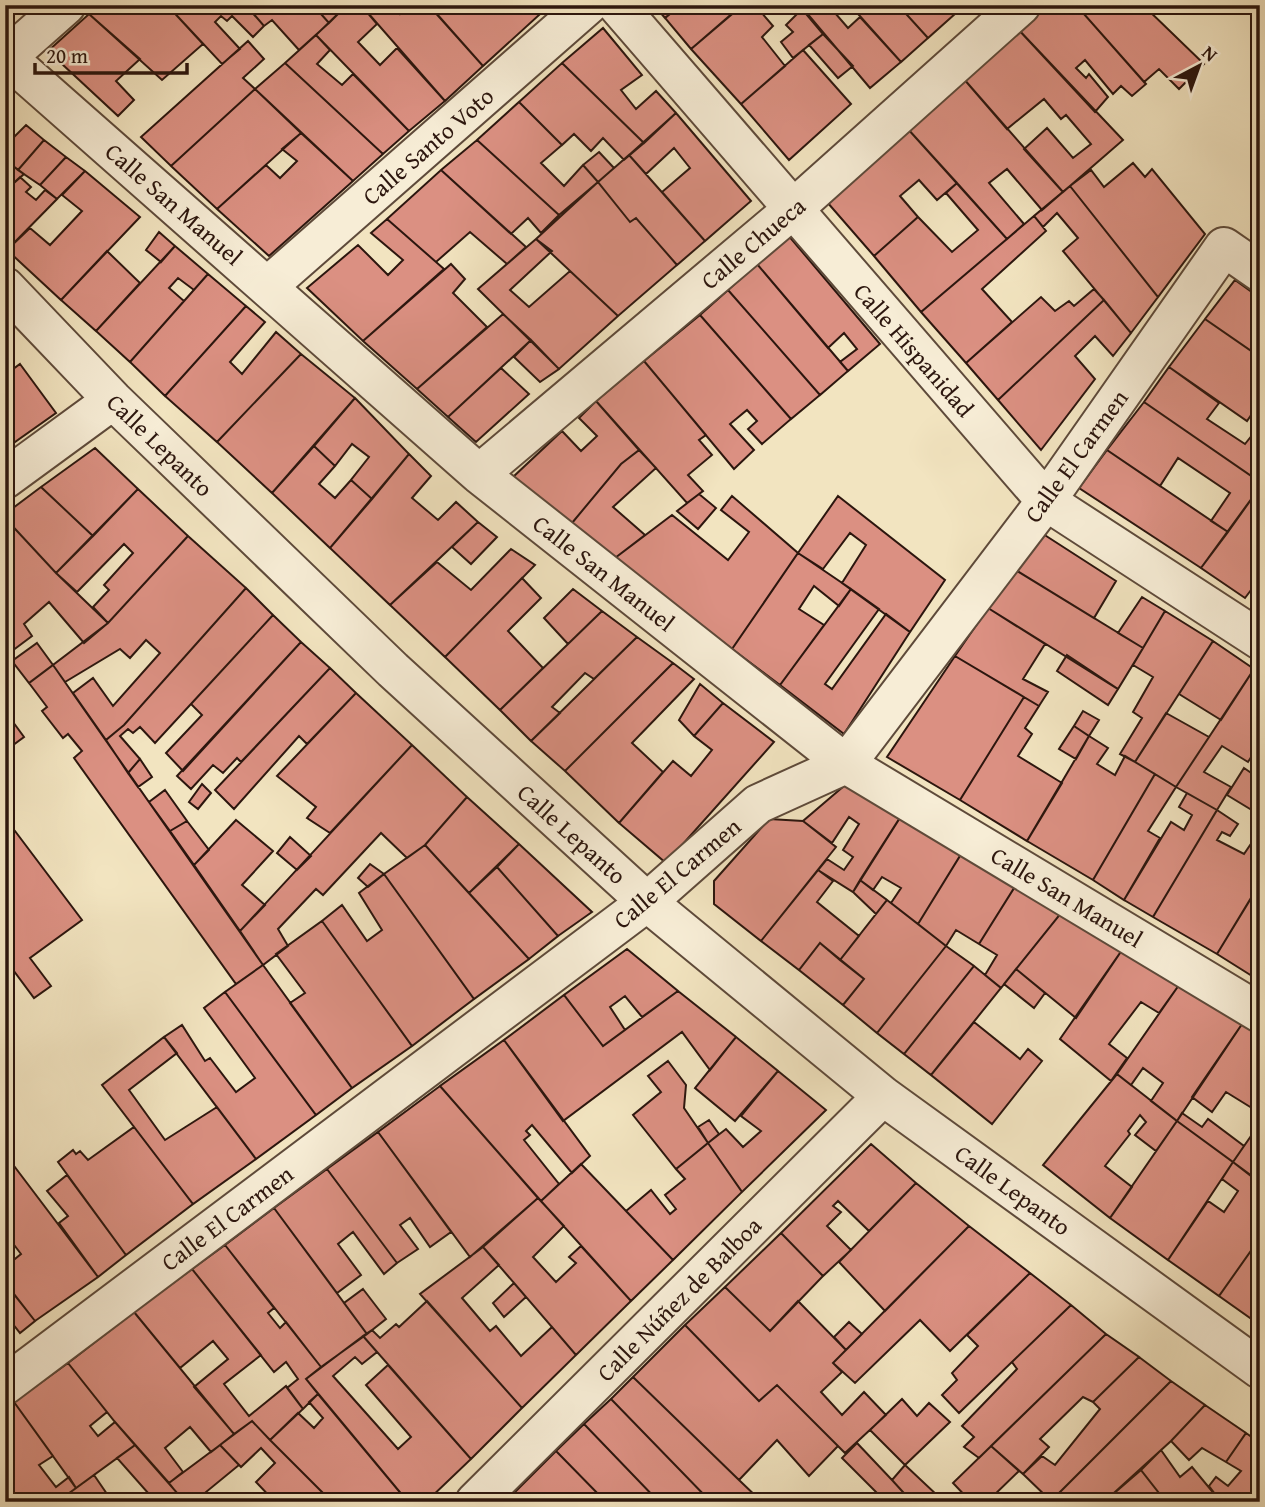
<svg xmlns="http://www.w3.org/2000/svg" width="1265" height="1507" font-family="'Gentium Book Plus',serif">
<rect width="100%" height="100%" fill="#f2e4c0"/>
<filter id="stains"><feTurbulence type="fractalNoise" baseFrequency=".00286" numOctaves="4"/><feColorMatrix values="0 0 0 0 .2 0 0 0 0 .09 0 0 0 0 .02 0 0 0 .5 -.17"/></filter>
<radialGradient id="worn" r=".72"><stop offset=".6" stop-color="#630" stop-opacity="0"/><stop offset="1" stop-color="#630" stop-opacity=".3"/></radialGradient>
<path fill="#db9082" stroke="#2c160e" stroke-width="2" d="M100,5h67l36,39 -41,36 -73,-66z
M167,5h79l18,21 -11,11 -21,-21 -5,5 -6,-5 -6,6 25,27 -18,15z
M256,5h57l16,18 -30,27 -27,-30 -8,6 -14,-16z
M313,5h34l-18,18z
M347,5h14l16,19 -19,18 22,23 17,-17 48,53 -36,30 -93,-96z
M361,5h32l7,9 10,-9h19l54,61 -38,35z
M436,5h114l-67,61 -51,-57z
M654,5h27l-16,13z
M681,5h54l3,4 -47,40 -26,-31z
M742,5h13l18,21 -11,11 23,29 -44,38 -50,-55z
M800,5h42l-7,8 13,15 12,-11 41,45 -31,26z
M850,5h48l30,33 -27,24z
M898,5h67l-37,33z
M1043,5h33l70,79 -14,12 -11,-10 -8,8 -28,-34 -9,8 10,10 3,-4 19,23 -13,15 -78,-84z
M1076,5h67l61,59 -25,25 -20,-20 -15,13z
M802,9l21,25 -30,24 -12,-16 12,-10 -7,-7z
M89,14l51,45 -24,22 18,19 -16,16 -70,-65z
M603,28l39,47 -21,15 15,19 20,-18 20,22 -32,30 -82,-80z
M1017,28l106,112 -60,52 -39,-43 23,-21 26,30 18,-14 -25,-29 -5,4 -17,-20 -37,30 -44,-51z
M823,34l30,32 -15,12 -29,-33z
M316,35l14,15 -13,14 25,21 11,-11 56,57 -26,23 -98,-91z
M248,41l16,18 -21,19 12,11 -84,77 -30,-29z
M803,50l48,54 -62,56 -48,-56z
M285,63l98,91 -30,27 -98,-92z
M562,63l82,80 -20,17 -21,-22 -12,13 -17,-17 -12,11 -43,-43z
M963,78l100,114 -21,18 -35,-41 -18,14 35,41 -17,15 -100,-111z
M255,89l46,44 -84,76 -46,-43z
M519,102l43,43 -21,18 23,23 19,-21 15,17 -39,33 -82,-75z
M676,113l75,88 -46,40 -43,-49 28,-24 -16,-20 -28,26 -17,-19z
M26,125l18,15 -26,30 -13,-10v-14z
M907,128l50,55 -20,17 -18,-20 -19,16 18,21 -44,39 -47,-54z
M301,133l52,48 -84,75 -52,-47 49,-44 14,13 17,-17 -15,-12z
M44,140l22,17 -26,28 -22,-15z
M477,140l82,75 -18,18 -13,-15 -17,16 -70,-64z
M599,152l15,16 -16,14 -15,-17z
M629,155l76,86 -28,24 -41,-47 -6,4 -32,-40z
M66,157l19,14 -28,28 -17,-14z
M5,160l19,14 -19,17z
M1133,163l12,14 7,-8 53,65 -47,63 -88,-111 21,-16 13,17z
M441,170l85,77 -19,17 -37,-32 -34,30 -49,-43z
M85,171l55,46 -79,83 -54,-50 23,-22 20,17 32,-34 -20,-16z
M20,177l11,10 -5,5 10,8 9,-10 12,9 -50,51 -2,-2v-57z
M598,182l32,40 6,-4 41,47 -59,51 -82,-77z
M957,183l50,56 -86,73 -47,-56 44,-39 34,35 26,-22 -32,-37z
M1070,186l88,111 -27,36 -68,-82 15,-13 -21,-25 -14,14 -9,-11z
M1034,216l12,15 -64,58 30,33 -46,41 -45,-51z
M387,219l57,50 -81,72 -56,-53 51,-43 30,30 15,-15 -32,-27z
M159,232l16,14 -14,16 -15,-12z
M788,235l92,109 -32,27 -8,-9 17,-13 -13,-16 -16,15 -71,-84z
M536,239l16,12 -42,39 19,17 41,-36 48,45 -59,53 -81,-80z
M175,246l33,28 -14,16 -16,-12 -9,10 15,13 -54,61 -34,-31z
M107,251l33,32 -44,48 -35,-31z
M451,264l14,15 -12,14 34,34 -70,62 -54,-48z
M757,264l91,107 -28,24 -92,-105z
M208,274l38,32 -81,90 -35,-34z
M1235,280l25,18v59l-55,-38z
M1094,289l10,11 -106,100 -32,-37 75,-66 14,14 14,-10 5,5z
M728,290l92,105 -29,24 -91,-104z
M1104,300l27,33 -18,23 -18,-20 -20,20 20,23 -54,71 -43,-50z
M246,306l19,16 -35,40 12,12 34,-42 25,22 -84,88 -52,-46z
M503,314l28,26 -83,77 -31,-28z
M700,315l91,104 -29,25 -14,-15 9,-8 -10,-11 -17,14 24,26 -20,19 -90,-108z
M1205,319l55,38v45l-13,19 -78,-54z
M531,340l28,29 -19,13 -26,-25z
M301,354l54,44 -83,95 -55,-51z
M644,361l62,74 -7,5 13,15 -24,20 15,16 -16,12 -91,-102z
M20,364l36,49 -51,36v-74z
M1169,367l50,36 -12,16 38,25 12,-15 3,2v51l-116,-80z
M501,368l28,26 -53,48 -28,-25z
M355,398l54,56 -37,45 -21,-19 18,-23 -17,-13 -17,22 -21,-20z
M596,401l43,49 -18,14 -49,59 -60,-45 50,-47 19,20 16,-15 -18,-18z
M1144,402l116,80v5l-32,45 -17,-11 19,-28 -52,-35 -18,28 -53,-36z
M314,446l21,20 -16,18 16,14 16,-18 21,19 -42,49 -58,-55z
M95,448l43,41 -45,47 -52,-49z
M639,450l17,18 -43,39 32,28 -30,23 -43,-35 49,-59z
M1107,450l121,82 -27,36 -122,-80z
M409,454l22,22 -19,22 26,22 18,-18 22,20 -88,83 -60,-57z
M41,487l52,49 -37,37 -51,-55v-4z
M1260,487v32l-8,10 8,6v43l-15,20 -44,-30z
M138,489l50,47 -80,87 -15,-16 16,-17 -5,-5 29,-32 -9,-9 -47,48 -21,-19z
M699,494l17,14 -18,21 -21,-18z
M732,496l66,57 -66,96 -117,-91 57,-43 56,45 21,-28 -28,-22z
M838,496l107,84 -35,52 -68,-49 24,-38 -16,-12 -27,36 -25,-16z
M5,518l51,55 52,50 -24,20 -35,-41 -25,22 8,12 -24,18 -3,-3z
M478,522l19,15 -26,27 -19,-17z
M1040,532l76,49 -22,37 -80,-49z
M188,536l58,52 -122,137 -18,15 -33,-47 20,-15 20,28 47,-53 -14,-13 -16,18 -10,-9 -55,33 -12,-17 55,-42z
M511,549l24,16 -90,92 -55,-52 47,-43 34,28z
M798,553l53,36 -12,17 -25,-20 -15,23 25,16 -44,60 -48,-36z
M1014,569l129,79 -25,41 -130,-81z
M522,578l19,20 -33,33 35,37 -43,42 -55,-53z
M246,588l27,27 -118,128 -15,-16 -7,6 -5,-4 -8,7 20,23 -12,14 -22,-33 18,-15z
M573,589l29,22 -34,33 -24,-26z
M851,589l28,20 -54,75 7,5 54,-75 24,18 -66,102 -64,-49z
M1142,597l23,14 -22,37 -25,-15z
M988,608l57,36 -22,35 25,13 -9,14 -84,-50z
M602,611l35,26 -43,42 -9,-6 -33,34 8,6 -29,28 -31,-31z
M1165,611l48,30 -78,121 -15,-8 22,-36 -9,-6 20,-35 -20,-12z
M273,615l28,27 -118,129 -17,-18 36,-38 -11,-11z
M637,637l36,26 -108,108 -34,-30z
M1213,641l41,28 -33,51 -42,-26z
M301,642l29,26 -89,94 -4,-4 -14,15 -10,-8 -22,24 -14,-13z
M37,643l16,22 -24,18 -17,-22z
M1067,655l51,34 -10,16 -51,-34z
M955,656l69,41 -64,103 -73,-43z
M673,663l21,16 -62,64 31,29 -44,51 -54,-52z
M53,665l210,300 -27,19 -162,-226 8,-7 -14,-17 -5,4 -21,-27 5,-4 -18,-24z
M330,668l26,25 -49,51 -8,-8 -65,73 -19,-19z
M1254,669l6,3v71l-12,19 -26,-16 -18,26 27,15 -14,23 -41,-23z
M700,684l23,19 -29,33 -15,-16z
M356,693l56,52 -82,88 -23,-15 9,-11 -39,-31z
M1024,697l15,9 -14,22 7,6 -14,22 44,27 -35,58 -67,-41z
M723,703l51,39 -108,121 -47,-40 54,-62 18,15 21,-26 -18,-14z
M5,711l19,26 -19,14z
M1083,711l16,9 -10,16 -15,-10z
M1166,713l43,24 -33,50 -41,-25z
M1074,726l15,10 -13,23 -17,-10z
M1089,736l19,12 -11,16 18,11 10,-19 30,18 -62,106 -66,-39z
M412,745l55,52 -42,48 -18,13 -26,-25 -58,62 -7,-6 -38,40 10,17 -25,19 -23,-34z
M140,759l12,18 -14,10 -10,-14z
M1244,768l16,11v36l-33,-20z
M1155,774l21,13 -28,44 12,7 -36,62 -31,-20z
M851,780l52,33 -50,79 -35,-22 9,-11 17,11 9,-13 -10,-7 16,-26 -10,-7 -17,26 -29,-22z
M202,784l9,9 -13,16 -9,-7z
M165,790l22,31 -17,10 -21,-29z
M1187,793l30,17 -64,107 -29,-17 47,-78 13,8 8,-15 -13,-8z
M467,797l52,47 -50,49 -44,-48z
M1217,810l21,14 -8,12 -8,-4 -5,8 27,14 13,-19 3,2v46l-43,71 -64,-37z
M903,813l60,38 -45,73 -27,-21 10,-15 -19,-11 -9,13 -13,-10z
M769,819l34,2 33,26 -75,94 -47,-37v-23z
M236,820l37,31 -31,34 23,20 -25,26 -46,-66z
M187,821l22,29 -15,15 -24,-34z
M15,831l67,89 -52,38 21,28 -17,12 -29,-39v-121z
M290,837l21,19 -14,14 -20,-17z
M519,844l73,68 -34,24 -61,-69z
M425,845l104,114 -55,40 -90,-125z
M963,851l53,34 -37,59 -23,-14 -10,16 -28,-22z
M370,864l14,10 -16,13 -10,-9z
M497,867l61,69 -29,23 -60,-66z
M818,870l15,11 -16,21 42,34 -19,24 -20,-17 -21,27 -38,-29z
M384,874l90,125 -62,47 -90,-125 20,-16 25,36 15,-11 -23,-37z
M860,880l27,20 -11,14 -23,-22z
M1016,885l45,28 -60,75 -16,-13 12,-20 -18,-11z
M887,900l59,46 -69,87 -34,-28 21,-26 -24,-19z
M1250,900l10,6v75l-43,-27z
M1061,913l61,37 -46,68 -60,-49z
M322,921l90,125 -60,42 -62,-85 15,-10 -29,-39z
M820,943l44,36 -21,26 -44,-35z
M946,946l28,20 -70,88 -27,-21z
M627,949l51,42 -36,26 -17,-21 -15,11 15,23 -22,16 -39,-51z
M1122,950l57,35 -20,28 -18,-11 -32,42 18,14 -16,23 -51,-42z
M263,965l89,123 -36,27 -91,-123z
M974,966l27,22 -70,87 -27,-21z
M1016,969l29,24 -11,15 -30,-24z
M1179,985l63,39 -65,97 -26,-20 12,-18 -20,-15 -12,17 -14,-11z
M678,991l58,46 -26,33 -28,-38 -119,89 -59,-81 60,-45 39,51z
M225,992l91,123 -60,44 -92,-122 18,-12 23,36 5,-3 26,34 19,-14 -51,-70z
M974,1022l46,37 8,-10 14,12 -50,63 -61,-49z
M1242,1024l18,11v78l-34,-21 -14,20 -20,-15z
M164,1037l13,16 -48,37 36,50 52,-33 39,52 -63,45 -91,-119z
M736,1037l42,34 -43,50 -40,-33z
M504,1040l86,116 -18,17 -40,-48 -6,6 4,4 -6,5 35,44 -18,17 -101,-115z
M668,1061l18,24 -2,23 24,35 -32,26 -43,-54 28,-23 -13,-16z
M778,1071l48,39 -84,82 -34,-49 18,-14 17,18 18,-16 -20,-15z
M1117,1074l60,47 -21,30 -21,-16 11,-13 -6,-7 -12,16 2,3 -25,32 27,21 -22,31 -67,-53z
M440,1086l98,112 -68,59 -92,-125z
M1182,1113l20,14 6,-8 36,27 -11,16 -56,-41z
M709,1120l10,14 -11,9 -10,-16z
M1177,1121l56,41 -65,98 -58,-42z
M1260,1123v39l-9,14 -18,-14z
M134,1127l59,77 -67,51 -68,-93 15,-12 3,4 4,-3 8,9z
M378,1132l73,100 -21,15 -20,-29 -10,7 18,24 -21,14 -70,-94z
M708,1143l34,49 -69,68 -47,-49 25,-21 19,24 6,-5 -11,-14 20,-16 -9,-10z
M871,1144l45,39 -47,48 -31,-30 -5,5 8,6 -14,14 24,24 -28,26 -42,-43z
M5,1154l93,123 -63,44 -30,-38v-16l16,-13 -16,-21z
M1233,1162l27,20v56l-41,58 -51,-36 40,-59 16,11 14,-21 -16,-12z
M581,1164l92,96 -42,41 -90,-100z
M327,1169l70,94 -13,11 -31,-42 -15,12 23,31 -24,18 -63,-85z
M67,1175l59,80 -28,22 -39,-54 9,-7 -21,-25z
M916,1183l53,43 -84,85 -46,-49z
M538,1198l26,28 -31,31 23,25 20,-19 -7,-6 12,-11 50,55 -55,54 -93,-108z
M274,1208l93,126 -46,33 -96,-122z
M969,1226l61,47 -80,78 -30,-31 -65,63 -22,-20z
M781,1233l42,43 -53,55 -45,-44z
M1260,1238v87l-41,-29z
M225,1245l49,63 -6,5 12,15 6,-6 35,45 -15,12 12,15 -15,15 -16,-21 11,-9 -12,-17 -12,10 -82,-103z
M483,1247l16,18 -37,33 28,33 6,-5 25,30 31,-29 24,28 -54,53 -102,-114z
M192,1269l69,86 -37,29 25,32 37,-30 17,23 -33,31 -18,-19 -18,13 -40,-47 34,-28 -15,-18 -33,27 -46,-56z
M1030,1273l41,32 -112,108 -17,-18 15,-15 -5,-7 26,-27 -11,-11z
M514,1283l12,14 -22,20 -11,-14z
M725,1287l45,44 28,-30 48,49 -13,13 9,9 -21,20 21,23 22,-23 22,23 -41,38 -68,-68 -18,16 -74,-76z
M363,1289l23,30 -19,15 -23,-31z
M11,1290l24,31 -15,12 -15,-19v-20z
M427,1301l95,107 -51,51 -108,-123 9,-6 8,8 16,-14 3,3z
M1071,1305l35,29 -127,124 -15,-11 10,-10 -12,-11 55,-57 -5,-7z
M134,1312l100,122 -23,18 -21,-25 -25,21 18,24 -14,11 -54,-61 -47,-59z
M849,1322l13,12 -16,16 -12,-13z
M685,1325l74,76 18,-16 61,61 -29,30 -32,-36 -38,40 -106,-103z
M1106,1334l33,23 -46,45 -10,-5 -43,42 9,8 -26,27 -32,-28z
M363,1336l14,16 -15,12 -7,-7 -22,19 65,73 13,-12 -45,-52 22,-20 83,94 -45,43h-18l-102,-123z
M1139,1357l32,24 -120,120 -28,-27 19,-18 13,9 45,-56 -7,-7z
M68,1363l39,49 -17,14 8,10 17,-14 20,23 -59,43 -62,-86z
M633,1377l106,103 23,22h-51l-100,-103z
M1171,1381l34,24 -34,36 -67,61 -53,-1z
M318,1394l90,108h-76l-62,-62 28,-27 16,15 9,-10 -14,-16z
M611,1399l100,103h-52l-75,-78z
M902,1399l15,17 12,-13 21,19 -45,43 -35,-35z
M14,1402l39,54 -14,9 17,22 13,-10 7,11 -19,14h-52v-93z
M1205,1405l41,28 -20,29 -24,-14 -13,12 -18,-19z
M252,1421l18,19 62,62h-57l-19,-20 19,-19 -14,-15 -20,19 -21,-22z
M584,1424l75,78h-53l-50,-51z
M1246,1433l14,10v49l-14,10h-25l-12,-16 7,-9 12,9 13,-15 -15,-9z
M857,1443l35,37 20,22h-26l-44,-44z
M135,1445l44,50 -9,7h-14l-39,-44z
M220,1445l19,20 -33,27 9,10h-31l-15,-19z
M991,1446l28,25 -32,31h-16l-18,-19z
M1161,1450l19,27 12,-10 29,35h-55l-25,-32z
M556,1451l50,51h-95l-3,-3z
M905,1465l33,31 -5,6h-21l-20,-22z
M1141,1470l25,32h-62z
M94,1475l13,19 -11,8h-39z"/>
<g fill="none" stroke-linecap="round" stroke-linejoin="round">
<defs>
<path id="minor" d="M617,5l429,496 214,139
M5,56l474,418 367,290 414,249
M5,59l61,-54
M268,286l320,-281
M5,287l108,113 280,270 254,232 236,194 377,273
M479,474l313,-264 229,-205
M5,479l108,-79
M5,1385l642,-483 111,-98 88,-40 200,-263 178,-254 36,25
M475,1502l408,-406"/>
</defs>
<use href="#minor" stroke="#5e4a3a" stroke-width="42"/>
<use href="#minor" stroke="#f7edd6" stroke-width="38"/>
</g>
<g text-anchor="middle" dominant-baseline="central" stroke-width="5" stroke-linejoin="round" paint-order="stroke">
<g font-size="24" fill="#2c160e" stroke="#f7edd6">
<text transform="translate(428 146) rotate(-41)">Calle Santo Voto</text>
<text transform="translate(174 204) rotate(41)">Calle San Manuel</text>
<text transform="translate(753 243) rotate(-40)">Calle Chueca</text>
<text transform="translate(914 350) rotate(49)">Calle Hispanidad</text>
<text transform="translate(160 445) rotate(44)">Calle Lepanto</text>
<text transform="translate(1076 456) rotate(-54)">Calle El Carmen</text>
<text transform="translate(604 573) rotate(38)">Calle San Manuel</text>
<text transform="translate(572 834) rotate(42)">Calle Lepanto</text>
<text transform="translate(677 873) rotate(-40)">Calle El Carmen</text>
<text transform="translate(1067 897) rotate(31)">Calle San Manuel</text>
<text transform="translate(1013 1190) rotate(36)">Calle Lepanto</text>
<text transform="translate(227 1218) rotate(-37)">Calle El Carmen</text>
<text transform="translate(679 1299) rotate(-45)">Calle Núñez de Balboa</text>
</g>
</g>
<rect width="1265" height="1507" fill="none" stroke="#f2e4c0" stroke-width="28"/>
<rect x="7" y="7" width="1251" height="1493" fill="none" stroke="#2c160e" stroke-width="3.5"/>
<rect x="14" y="14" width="1237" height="1479" fill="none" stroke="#2c160e" stroke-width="2"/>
<g transform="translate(1199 66) rotate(41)" stroke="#f7edd6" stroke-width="5" paint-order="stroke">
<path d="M0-5L12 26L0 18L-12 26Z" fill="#2c160e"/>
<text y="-10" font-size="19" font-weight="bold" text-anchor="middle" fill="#2c160e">N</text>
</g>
<path d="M35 63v10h152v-10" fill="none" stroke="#2c160e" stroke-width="3.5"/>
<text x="46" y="63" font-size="21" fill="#2c160e" stroke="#f7edd6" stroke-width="5" paint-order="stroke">20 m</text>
<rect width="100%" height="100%" filter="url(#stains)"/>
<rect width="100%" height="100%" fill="url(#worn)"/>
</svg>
